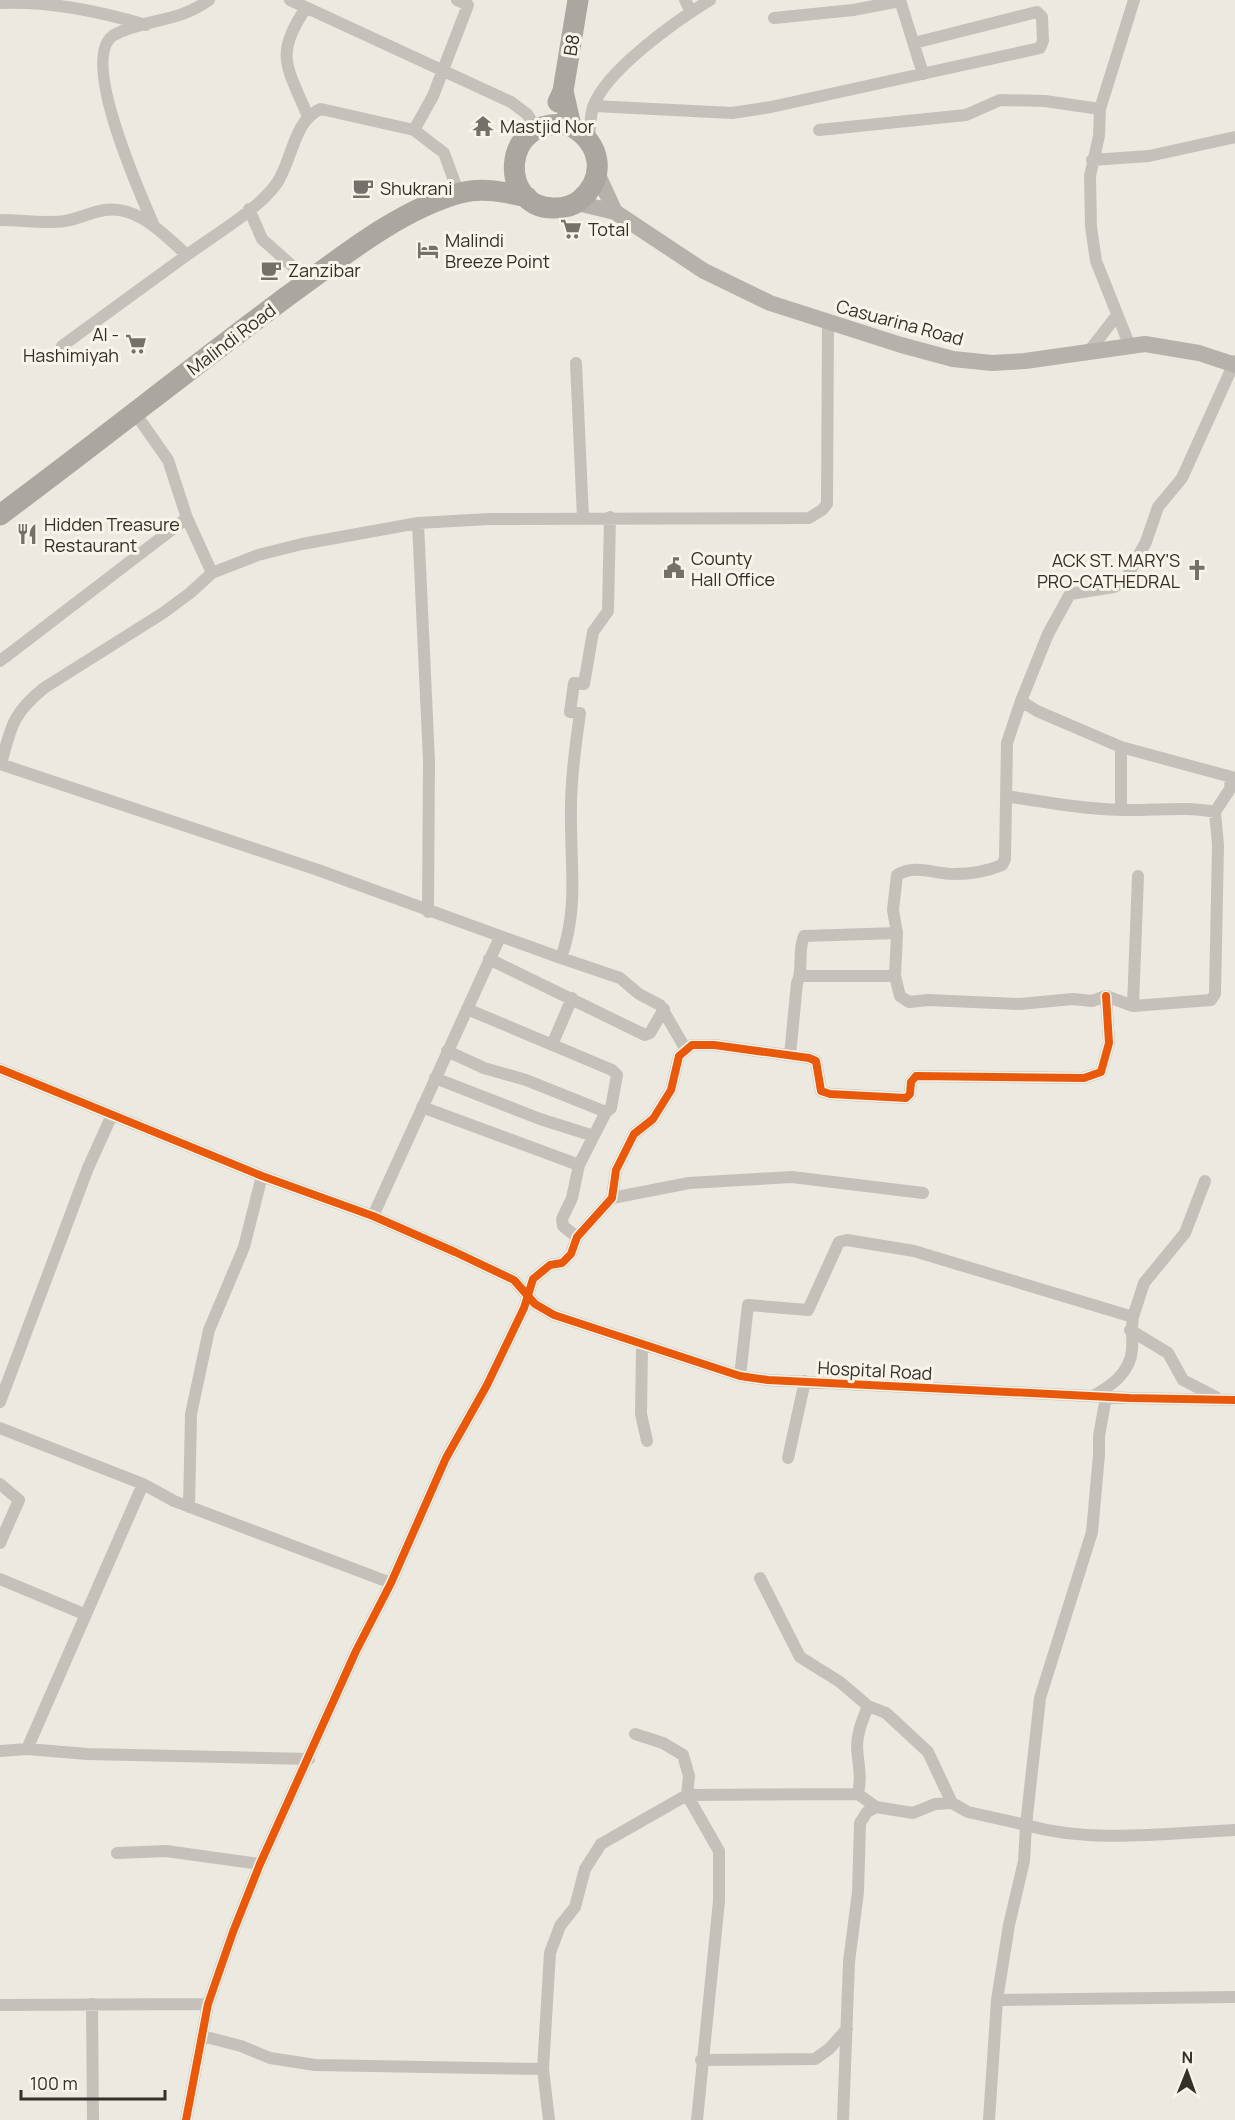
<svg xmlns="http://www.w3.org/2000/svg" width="1235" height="2120" font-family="Manrope,sans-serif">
<rect width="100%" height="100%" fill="#ece9e1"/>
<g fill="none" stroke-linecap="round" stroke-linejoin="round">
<path stroke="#c5c1ba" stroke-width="12" d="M290,0l221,102 16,12 9,14
M685,0l6,12
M900,0l23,74
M0,3c50,-2 98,8 146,22
M306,8c-33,48 -18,59 2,109
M774,18l79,-8 47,-9
M594,106l138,7 39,-6 269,-59 3,-7 -1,-24 -5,-5 -123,31
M414,130l19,-34 35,-91 -11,-5
M819,130l147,-15 34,-15 45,1 55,8
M589,140c1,-11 1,-23 4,-33 13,-37 83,-86 117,-107
M1092,160l57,-4 86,-19
M249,209l13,30 47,42
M0,220c22,0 43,4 65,1 13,-2 26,-9 40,-11 33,-5 59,25 82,45 27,-20 71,-45 90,-72 15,-22 17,-64 44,-74l93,21 30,23 15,41
M154,226c-13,-31 -76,-169 -40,-191 28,-16 64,-12 95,-35
M1129,344l-33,-83 -5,-34 -1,-51 9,-40 1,-27 34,-109
M62,346l125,-91
M1090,350l24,-31
M1235,361l-53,117 -24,29 -12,35 -22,40 -10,5 -44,7 -22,40 -27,67 16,10 84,36 114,31
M576,363l7,155
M135,413l33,47 19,58 25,55
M418,523l11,238 -1,151
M0,661l187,-143
M1021,701l-14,42 -2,116 -3,6c-14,6 -33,9 -48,9 -20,0 -38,-10 -57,1l-4,35 4,23 -2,43 5,20 9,6 19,-2 92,4 53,-5 19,2 14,-5 27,10 78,-6 4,-6 3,-149 -3,-33
M1121,747v63
M0,764l318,106 243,88c17,-48 10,-86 10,-136 -1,-36 4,-73 9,-109l-10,-1 4,-29 10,1 9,-52 15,-21 2,-94
M1,764c10,-38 12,-51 43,-76l119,-75 27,-20 22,-20 46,-18 44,-11 116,-21 71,-4 320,-1 13,-8 5,-6 1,-181
M1006,796c38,6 77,13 116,14 31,1 63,-4 93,2l15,-23 1,-12
M561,958l59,20 19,16 21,11 25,43
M489,959l156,76 5,-2 14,-24
M801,976h94
M1133,1006l5,-130
M467,1009l145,61 5,5 -6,33 -5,4 -27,53 -7,33 -10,21 1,7 14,11
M552,1045l20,-47
M447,1051l37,17 42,12 80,32
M790,1055l7,-72c7,-14 0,-30 7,-47l93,-3
M0,1069l262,107 111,40 82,36 59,28 21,24 19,11 186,61 28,4 361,18 106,2
M435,1078l105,41 54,17
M422,1107l157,58
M612,1198l77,-15 103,-6 131,16
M373,1216l127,-279
M1133,1317l11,-34 41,-50 20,-52
M1130,1330l38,23 15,27 33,17
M642,1345l-1,69 6,27
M740,1376l8,-71 60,5 31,-68 8,-2 67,11 219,66c-2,11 0,22 -1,33 -2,23 -21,36 -39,46
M0,1402l88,-234 24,-53
M0,1428l143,56 31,17 217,82
M788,1458l17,-77
M0,1484l19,16 -19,43
M189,1507l2,-93 18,-84 35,-83 18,-71
M760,1578l40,79 40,25 28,24 18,7 42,39 24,51
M0,1579l84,35
M635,1734l28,9 20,12 6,21 -2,19 32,56v50l-22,219
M27,1749l116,-265
M0,1751l27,-2 60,5 222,5
M858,1794c4,-18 0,-30 -1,-47 0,-15 6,-28 11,-41
M117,1853l49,-2 94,13
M997,2000l238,-3
M92,2004l1,116
M0,2005l208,-1
M202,2036l39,10 29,12 45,7 228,4
M701,2060l114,-1 14,-10 18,-20
M186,2120l22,-116 25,-72 27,-68 96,-213 35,-68 55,-125 41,-73 37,-77 9,-29 17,-14 12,-2 9,-9 6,-17 35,-39 4,-28 18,-36 19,-15 18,-29 8,-34 13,-11h22l95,13 7,3 5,30 9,3 76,4 4,-4 1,-12 5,-6 168,2 17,-6 8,-29 -3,-47
M549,2120l-6,-51 7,-116 10,-27 15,-19 10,-38 16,-25 86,-49 171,-1 18,13
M843,2120l6,-158 9,-70 2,-69 7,-11 9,-5 37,6 22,-9 17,-1 16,9 58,13 14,-127 52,-166 7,-77v-19l7,-39
M989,2120l8,-120 12,-75 15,-64 2,-36c67,19 140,8 209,5"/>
<path stroke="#b6b2ab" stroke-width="16" d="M598,175l17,37
M577,203l38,9 89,59 66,32 131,42 52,14 39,4 33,-2 120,-17 54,9 36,12"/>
<path stroke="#aba7a0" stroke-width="21" d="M563,91l8,35c30,17 36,51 9,74 -7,6 -16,8 -25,8 -58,2 -55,-96 16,-82
M558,102l5,-11 15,-91
M0,515c97,-72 192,-148 289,-220 52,-37 108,-84 171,-102 23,-6 45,-1 67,4"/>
<defs>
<path id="cycleway" d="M0,1069l262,107 111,40 82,36 59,28 21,24 19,11 186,61 28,4 361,18 106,2
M186,2120l22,-116 25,-72 27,-68 96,-213 35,-68 55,-125 41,-73 37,-77 9,-29 17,-14 12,-2 9,-9 6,-17 35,-39 4,-28 18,-36 19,-15 18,-29 8,-34 13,-11h22l95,13 7,3 5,30 9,3 76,4 4,-4 1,-12 5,-6 168,2 17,-6 8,-29 -3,-47"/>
</defs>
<use href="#cycleway" stroke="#f8f4e9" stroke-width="11"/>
<use href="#cycleway" stroke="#e8590c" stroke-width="8"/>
</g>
<defs>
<symbol id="temple-bare" viewBox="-9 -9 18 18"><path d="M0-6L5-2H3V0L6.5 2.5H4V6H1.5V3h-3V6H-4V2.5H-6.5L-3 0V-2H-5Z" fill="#757069" stroke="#f8f4e9" stroke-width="2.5" paint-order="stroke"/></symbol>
<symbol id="cafe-bare" viewBox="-9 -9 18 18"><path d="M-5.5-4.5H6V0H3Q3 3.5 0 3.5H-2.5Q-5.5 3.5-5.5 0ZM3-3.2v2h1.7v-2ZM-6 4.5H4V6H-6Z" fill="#757069" stroke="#f8f4e9" stroke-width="2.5" paint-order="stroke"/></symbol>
<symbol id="supermarket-bare" viewBox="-9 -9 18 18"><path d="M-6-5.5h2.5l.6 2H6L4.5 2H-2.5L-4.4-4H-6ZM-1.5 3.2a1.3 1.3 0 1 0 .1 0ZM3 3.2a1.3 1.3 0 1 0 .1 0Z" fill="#757069" stroke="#f8f4e9" stroke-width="2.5" paint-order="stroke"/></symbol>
<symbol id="hotel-bare" viewBox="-9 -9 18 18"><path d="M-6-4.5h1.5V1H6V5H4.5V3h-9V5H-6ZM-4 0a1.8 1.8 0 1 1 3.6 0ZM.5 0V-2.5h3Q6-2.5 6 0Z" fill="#757069" stroke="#f8f4e9" stroke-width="2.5" paint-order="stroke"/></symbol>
<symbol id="restaurant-bare" viewBox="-9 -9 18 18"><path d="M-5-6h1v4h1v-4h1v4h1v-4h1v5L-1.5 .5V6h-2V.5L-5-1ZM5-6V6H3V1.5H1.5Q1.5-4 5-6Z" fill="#757069" stroke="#f8f4e9" stroke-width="2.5" paint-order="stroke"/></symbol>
<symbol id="civic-bare" viewBox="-9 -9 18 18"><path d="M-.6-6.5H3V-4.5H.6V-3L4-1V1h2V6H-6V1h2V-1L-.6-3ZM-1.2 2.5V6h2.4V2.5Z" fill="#757069" stroke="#f8f4e9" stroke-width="2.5" paint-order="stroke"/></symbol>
<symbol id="church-bare" viewBox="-9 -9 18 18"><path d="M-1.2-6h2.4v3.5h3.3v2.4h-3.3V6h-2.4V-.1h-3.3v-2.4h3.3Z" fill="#757069" stroke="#f8f4e9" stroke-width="2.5" paint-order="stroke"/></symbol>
</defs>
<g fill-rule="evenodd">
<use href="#temple-bare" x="468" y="111" width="30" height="30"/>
<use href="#cafe-bare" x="348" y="173" width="30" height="30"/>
<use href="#supermarket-bare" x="556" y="214" width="30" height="30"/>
<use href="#hotel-bare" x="413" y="235" width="30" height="30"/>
<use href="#cafe-bare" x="256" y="255" width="30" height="30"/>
<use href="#supermarket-bare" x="121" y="329" width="30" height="30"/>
<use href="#restaurant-bare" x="12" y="519" width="30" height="30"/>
<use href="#civic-bare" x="659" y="553" width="30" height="30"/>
<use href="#church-bare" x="1182" y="555" width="30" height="30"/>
</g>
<g text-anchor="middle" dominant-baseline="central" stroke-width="6" stroke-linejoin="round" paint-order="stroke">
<g font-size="18" fill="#352f29" stroke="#f8f4e9">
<text transform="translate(571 45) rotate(-81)">B8</text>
<text transform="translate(900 322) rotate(15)">Casuarina Road</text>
<text transform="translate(231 339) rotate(-37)">Malindi Road</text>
<text transform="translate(875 1370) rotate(3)">Hospital Road</text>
</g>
<g font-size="18" fill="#352f29" stroke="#f8f4e9" text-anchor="start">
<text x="500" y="126">Mastjid Nor</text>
<text x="380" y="188">Shukrani</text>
<text x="588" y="229">Total</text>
<text x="445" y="240">Malindi<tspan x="445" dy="21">Breeze Point</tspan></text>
<text x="288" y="270">Zanzibar</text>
<text x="119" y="334" text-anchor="end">Al -<tspan x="119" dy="21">Hashimiyah</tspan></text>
<text x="44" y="524">Hidden Treasure<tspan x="44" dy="21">Restaurant</tspan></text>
<text x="691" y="558">County<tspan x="691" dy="21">Hall Office</tspan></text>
<text x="1180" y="560" text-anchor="end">ACK ST. MARY'S<tspan x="1180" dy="21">PRO-CATHEDRAL</tspan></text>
</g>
</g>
<g transform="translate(1187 2072) rotate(1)" stroke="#f8f4e9" stroke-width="4.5" paint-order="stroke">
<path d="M0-4.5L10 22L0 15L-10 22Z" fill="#352f29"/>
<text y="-9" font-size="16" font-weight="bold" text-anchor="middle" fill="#352f29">N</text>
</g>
<path d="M21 2090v9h144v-9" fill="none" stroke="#352f29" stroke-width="3"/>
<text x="30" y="2090" font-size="18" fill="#352f29" stroke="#f8f4e9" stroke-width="4.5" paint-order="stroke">100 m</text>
</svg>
